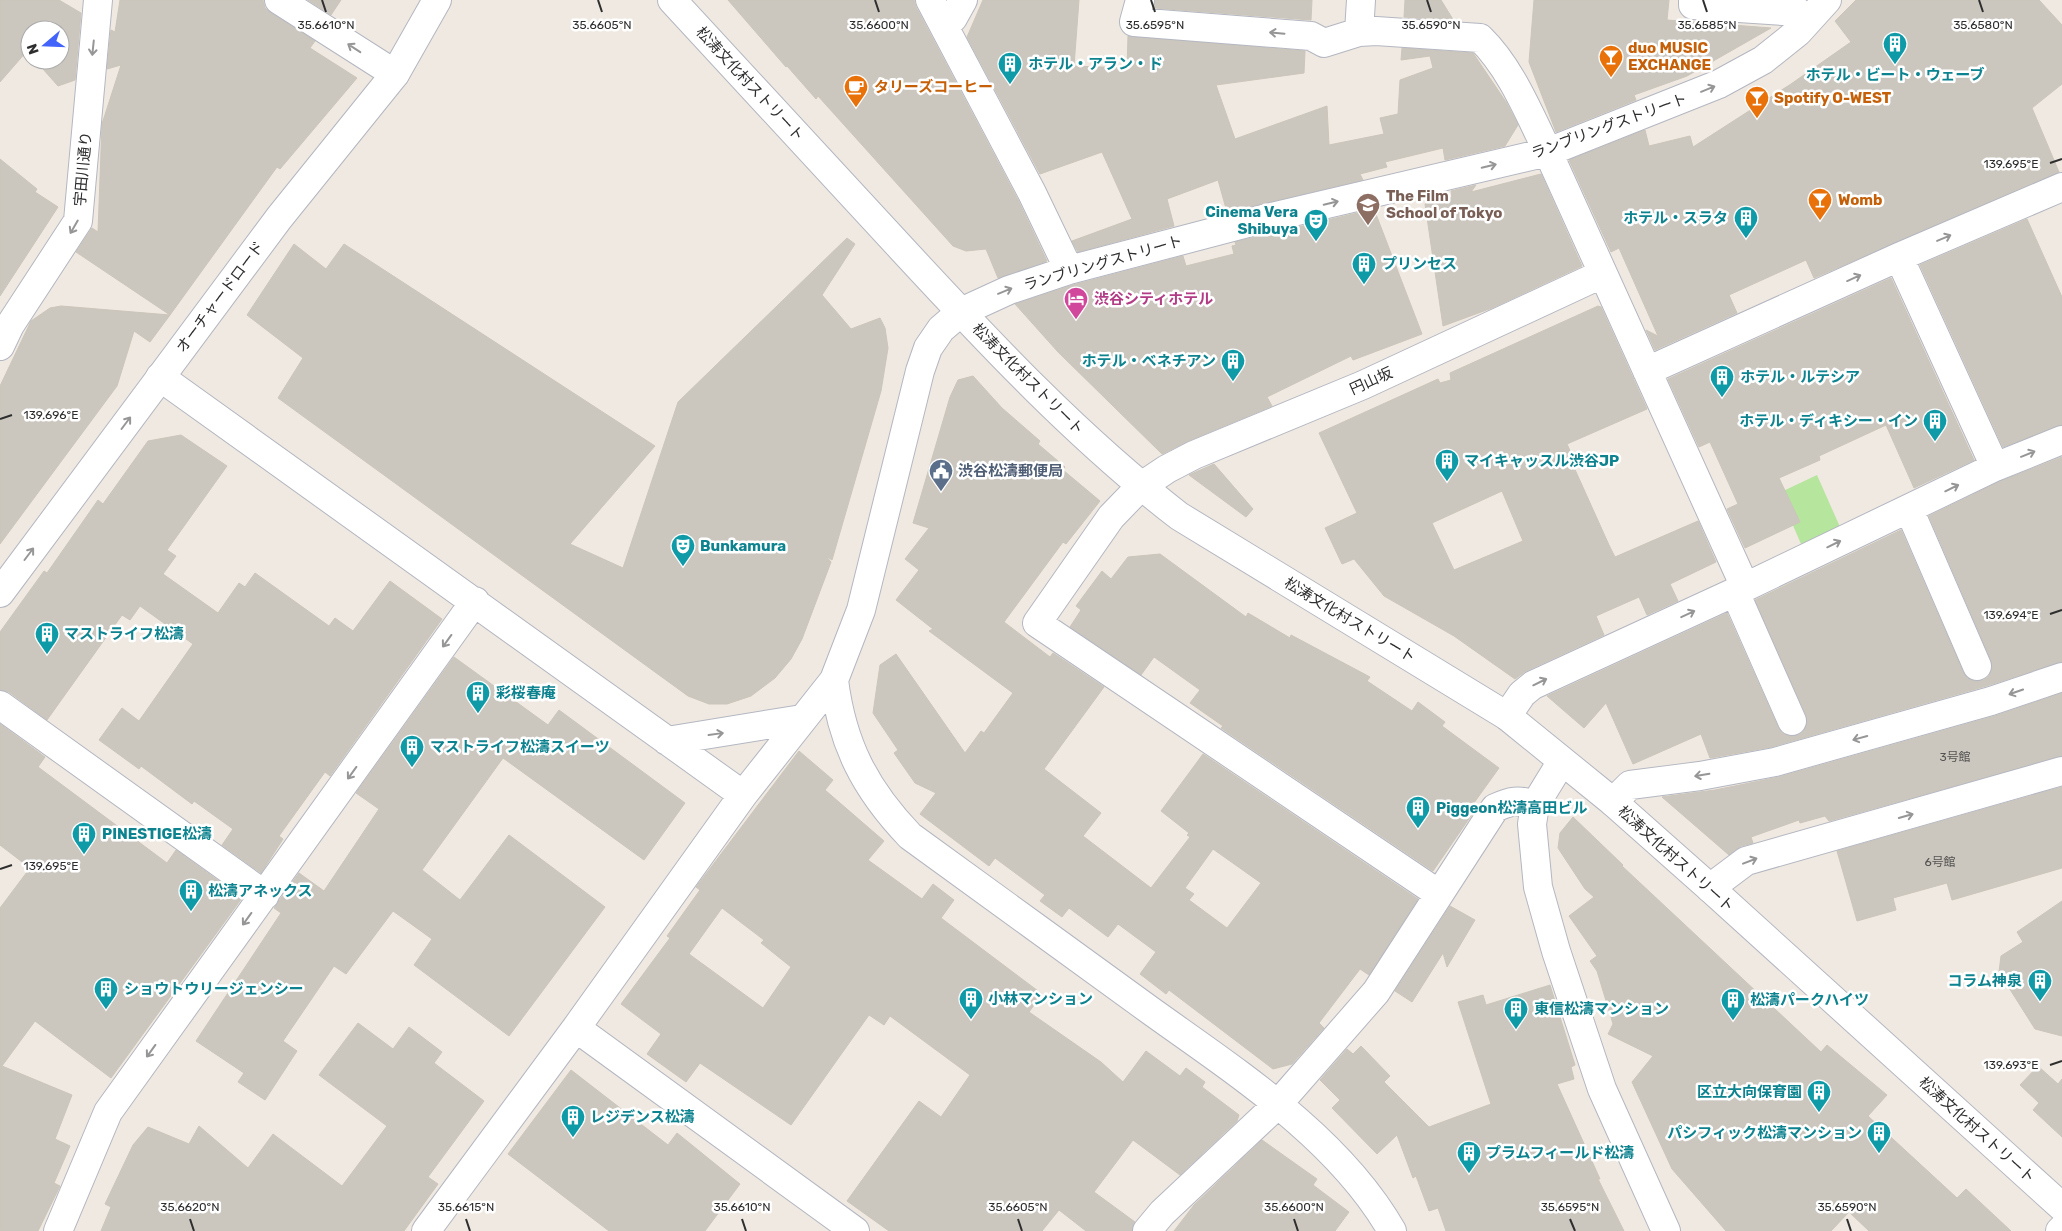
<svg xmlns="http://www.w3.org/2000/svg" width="2062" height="1231" font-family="Rubik,'Noto Sans JP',sans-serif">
<rect width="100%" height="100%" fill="#efe9e1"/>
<path fill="#b6e59e" d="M1817,475l23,52 -39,17 -22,-51z"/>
<path fill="#cbc7bf" stroke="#cbc5ba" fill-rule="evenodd" d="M0,0h59l22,13 -6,67 -17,6 -23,-26h25v-30h-30v25l-3,-4 -27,31z
M120,0h143l2,8 6,5 44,28 -5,7 47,30 -77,91 -3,-2 -107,148 -94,-63 16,-24 6,4 4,-108 19,-59 -14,4 4,-39 4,2z
M308,0h33l-10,15z
M728,0h186l2,7 102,193 29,61 -49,17 -12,-29 -20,2 -13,-5 -135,-150 -2,3 -29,-33 -1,1z
M983,0h96l-5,66 53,2 1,-32 177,15 -1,22 -88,12 19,54 92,-33 2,39 55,-11 -4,-16 18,-4 2,-34 33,-12 -3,-12 -29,4 1,-12 71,5 33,49 12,23 -13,21 -60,14 -2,-12 -58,14 2,5 -27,7 3,6 -136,32 -9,-32 -51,19 7,27 -96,26 -6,-11 60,-22 -30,-67 -62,22 -73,-137z
M1155,0h157l-1,20 -157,-12z
M1405,0h36l13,21 -50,-4z
M1534,0h135l-2,20 104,8 -84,48 -53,19 2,5 -80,32 -27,-70z
M1856,0h183l23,25v59l-30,24 27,64 -245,106 -8,-18 -77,35 8,18 -82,37 -9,-20 12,6 -39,-88 -8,4 -42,-92 76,-30 4,16 41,-10 3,11 98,-63 60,-42 -16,-21z
M0,159l37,30 -2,3 23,15 -58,89z
M1541,174l41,92 -90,42 -49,18 -18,-122 27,-7 -1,-6 25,-6 -5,7z
M1374,209l48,125 -69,26 -2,-4 -84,41 5,9 -84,35 -26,13 -104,-102 -43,-48 58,-19 110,-29 3,10 48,-12 -2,-8 4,-1 -1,-3z
M2027,219l35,78v128l-59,22 -83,-182z
M847,238l8,6 -33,51 29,34 29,-11 5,10 3,20 -7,43 -49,169 -6,-4 5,6 -29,77 -11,20 -16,19 -24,18 -24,8h-18l-21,-8 -410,-298 25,-40 -56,-43 47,-71 32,25 18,-25 311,202 -85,98 53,24 55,-166z
M1891,278l83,182 -60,28 -28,-63 -67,31 1,4 -41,18 21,44 -55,26 -18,-39 11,-5 -28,-62 -11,5 -31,-68z
M61,306l109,9 -20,27 -16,-11 -17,55 -117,158v-158l31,-65 19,-13z
M1598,306l3,1 46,102 -80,35 4,9 -3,1 41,91 6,12 83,-36 18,41 -46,22 8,17 -31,14 -8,-18 -43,19 8,19 -78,36 -11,8 -61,-43 -70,-40 -30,-37 -12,5 -17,-36 32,-15 -38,-80 119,-54 2,4 11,-3 -1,-7zM1502,491l21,50 -69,29 -22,-47z
M973,376l29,32 38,33 -2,3 27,23 -2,3 37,31 -34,43 -3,-2 -59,80 46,35 3,-4 51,34 -60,82 57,44 -18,23 68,52 39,-51 -3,-2 2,-2 -28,-22 42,-57 215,145 -49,76 -9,-6 -41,54 5,5 -32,36 -19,5 -104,-79 -3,4 -26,-20 16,-22 -38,-28 -10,13 -39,-29 -7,9 -22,-16 5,-6 -50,-37 -6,8 -69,-52 16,-21 -21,-10 -21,-30 4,-3 -25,-37 7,-48 16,-11 69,99 16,-22 3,2 29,-40 -84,-62 4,-2 -37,-29 23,-30 -14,-11 24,-31 -16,-5 37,-126 8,-17zM1213,849l48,34 -34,45 -38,-28 5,-6 -9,-6z
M181,435l46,31 -60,84 9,6 -13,18 55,39 21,-30 6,4 10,-14 74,53 6,-8 18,13 37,-50 52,38 -112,157 -5,-4 -46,64 4,3 -22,34 -39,-28 11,-16 -39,-28 -2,3 -51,-38 -2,3 -40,-29 23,-32 17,13 54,-77 -53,-38 -10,14 -8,-5 -75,105 -38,-28 -9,-2v-58l44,-61 3,2 51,-73 5,4 45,-63z
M2062,457v205l-76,24 -215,61 -61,11 -9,-24 -68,30 -27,-61 -22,25 -37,-32 180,-83 51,114 4,6 8,3 9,-1 5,-4 3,-8 -1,-8 -51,-115 146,-70 62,142 4,6 8,3 9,-1 5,-4 3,-8 -1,-8 -62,-144 72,-35z
M1214,464l39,45 -7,8 -57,-42z
M1160,554l86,63 2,-4 42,25 1,-3 79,42 -3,4 45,30 6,-9 27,20 -3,4 57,42 -28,39 4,3 -42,61 -212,-143 2,-2 -33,-23 10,-13 -46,-33 -13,18 -71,-48 11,-17 -5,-4 26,-35 9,8 17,-22z
M454,657l94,68 11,-15 126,93 -41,57 -141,-102 -81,112 38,30 49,-65 96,72 -96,129 -95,-71 18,-26 -39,-28 -47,63 -12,-8 -51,75 14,10 -32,49 -27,-18 6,-9 -48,-32 85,-128 -7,-5 25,-35 25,18 55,-82 -23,-16z
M2062,693v63l-233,65 -4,-5 -25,7 -1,-3 -48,17 2,6 -12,3 -12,9 -67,-58 53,-7 64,-13 216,-61z
M0,724l45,33 -7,10 129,96 9,-13 66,48 -131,180 -76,-57 -33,45 70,29 -17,44 15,7 -16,37 6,3 -22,45h-38v-323l30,-40 -30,-23z
M799,751l34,29 -8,10 59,51 -16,19 54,39 11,-15 21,16 -13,18 101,76 -13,18 72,50 22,20 23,-31 34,25 6,-8 19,14 -3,5 37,28 -2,6 -57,54 -47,-35 -39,52 41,30 -3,9h-46l-27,-21 -17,21h-153l-42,-30 72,-100 22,16 29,-42 -80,-59 -6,9 -15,-10 -78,110 -91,-62 -14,19 -39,-28 14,-20 -40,-30 49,-66 -3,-2 33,-46 -4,-3zM722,908l42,32 -3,3 30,24 -28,41 -74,-54z
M2062,787v81l-110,32 -5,-17 -54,15 3,12 -39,11 -20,-70z
M1573,817l50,48 -1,1 199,186 6,-7 60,50 -19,21 89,82 9,-9 45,42h-142l-20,-19 -18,19h-105l-54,-62 -40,-87 21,-26 -45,-22 5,-10 -16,-53 -7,-10 7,-5 -28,-40 25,-19 -9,-8 -27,-41 2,-15z
M2062,901v135l-27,-7 -36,-57 2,-16 22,-14 -6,-10z
M1450,906l25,14 -28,47 -4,-14 -31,49 -17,-11z
M1550,985l25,80 -4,2 3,12 -17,5 43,95h-2l26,52h-178l-8,-23 -9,3 -13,-35 -3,2 -16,-43 -20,19 -45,-46 8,-8 -20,-20 27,-31 6,5 8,-8 29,30 -6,6 45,45 62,-23 -33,-102 25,-7 3,10z
M358,1023l35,26 16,-22 33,25 -8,11 50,38 -56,76 10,7 -34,47h-303l10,-24 -6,-3 28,-59 15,-18 41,17 10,-18 49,42 25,-34 69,52 45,-60 -68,-51z
M2038,1066l20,18 4,-5v58l-29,-27 6,-7 -19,-18z
M571,1070l97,75 9,-12 63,51 -35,47h-96l-101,-77z
M1262,1140l55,39 -4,6 36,27 -14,19h-161l20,-26z"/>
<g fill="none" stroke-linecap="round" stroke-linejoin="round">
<defs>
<path id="street" d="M279,0l116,74
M930,0l102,193 37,77
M1140,0l-6,22 177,14 13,7 35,-11 17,-1 104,7c31,30 49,76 68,114l197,435
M1693,0v5l105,7
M944,26l9,-8 10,-18
M1359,32l2,-32
M1899,257l96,210
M0,346l10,-21 68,-104 20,-221
M1647,371l252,-114 163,-70
M160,377l583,418
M1909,509l68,157
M1735,592l57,129
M834,680c8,64 31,109 76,156 80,58 161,117 241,175 85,61 188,127 241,220
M0,705l265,190
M1507,716l15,-22 11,-9 202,-93 260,-125 67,-27
M667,741l135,-22
M1613,802l17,-17 70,-9 75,-14 216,-61 71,-24
M1710,888l36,-27 316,-90
M1439,894l-402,-271 74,-106 29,-30 27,-18 27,-14 169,-70 239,-111
M576,1028l279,203
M58,1231l50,-119 367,-511
M426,1231l150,-203 167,-233 91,-115 27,-70 59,-239 8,-23 13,-19 20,-17 48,-22 60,-20 194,-51 285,-67 171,-68 44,-24 35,-28 29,-32
M1147,1231l15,-18 116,-109 98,-112 119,-184c15,-7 24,-9 40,-3
M2060,1231l2,-2"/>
<path id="secondary" d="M672,0c77,83 154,166 231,250 87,94 175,188 276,266l328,200 106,86 97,86 352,319
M0,593l279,-375 116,-144 42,-74
M1562,761l-27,44 -3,19 6,63 18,64 46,138 64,142"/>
</defs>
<use href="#street" stroke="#b4b7c1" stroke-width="30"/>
<use href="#secondary" stroke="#b4b7c1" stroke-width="30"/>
<use href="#street" stroke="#fff" stroke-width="28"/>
<use href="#secondary" stroke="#fff" stroke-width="28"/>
</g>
<defs><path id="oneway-shaft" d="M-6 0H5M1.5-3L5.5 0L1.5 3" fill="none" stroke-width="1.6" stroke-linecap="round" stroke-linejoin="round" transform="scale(1.25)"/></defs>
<g stroke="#969696">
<use href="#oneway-shaft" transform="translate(1277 33) rotate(-175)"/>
<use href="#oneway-shaft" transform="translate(93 48) rotate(96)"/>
<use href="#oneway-shaft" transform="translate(354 48) rotate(-147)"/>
<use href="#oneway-shaft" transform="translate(1708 89) rotate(-22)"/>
<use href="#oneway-shaft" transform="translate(1489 166) rotate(-13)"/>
<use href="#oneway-shaft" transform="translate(1331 203) rotate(-13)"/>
<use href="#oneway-shaft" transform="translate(74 227) rotate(120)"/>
<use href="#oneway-shaft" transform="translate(1944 238) rotate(-23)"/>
<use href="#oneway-shaft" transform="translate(1854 278) rotate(-24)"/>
<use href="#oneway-shaft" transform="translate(1005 291) rotate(-22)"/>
<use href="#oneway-shaft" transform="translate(126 423) rotate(-53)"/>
<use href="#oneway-shaft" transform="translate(2028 454) rotate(-22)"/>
<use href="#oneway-shaft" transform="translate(1952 488) rotate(-26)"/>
<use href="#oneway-shaft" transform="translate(1834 544) rotate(-26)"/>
<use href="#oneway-shaft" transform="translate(29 554) rotate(-53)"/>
<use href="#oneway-shaft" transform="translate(1688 614) rotate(-25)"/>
<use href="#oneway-shaft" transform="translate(447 641) rotate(126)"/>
<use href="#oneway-shaft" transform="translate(1540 682) rotate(-26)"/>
<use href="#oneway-shaft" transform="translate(2016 692) rotate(161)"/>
<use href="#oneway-shaft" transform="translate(716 734) rotate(-8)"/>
<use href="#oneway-shaft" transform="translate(1860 738) rotate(165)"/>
<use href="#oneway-shaft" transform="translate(352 773) rotate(126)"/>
<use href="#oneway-shaft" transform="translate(1702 775) rotate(171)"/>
<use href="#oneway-shaft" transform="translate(1906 816) rotate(-16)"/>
<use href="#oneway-shaft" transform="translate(1750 861) rotate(-21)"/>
<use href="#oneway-shaft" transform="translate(247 919) rotate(126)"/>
<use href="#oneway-shaft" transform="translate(151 1051) rotate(126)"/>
</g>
<path fill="none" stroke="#2e2e2e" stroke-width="2" d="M322,0l4,12M598,0l4,12M875,0l4,12M1151,0l4,12M1427,0l4,12M1703,0l4,12M1979,0l4,12M2050,163l12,-4M0,419l12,-4M2050,614l12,-4M0,869l12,-4M2050,1065l12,-4M190,1219l4,12M466,1219l4,12M742,1219l4,12M1018,1219l4,12M1294,1219l4,12M1570,1219l5,12M1847,1219l4,12"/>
<defs>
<symbol id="building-pin" viewBox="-11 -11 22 30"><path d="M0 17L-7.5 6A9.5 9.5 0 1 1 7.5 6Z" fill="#0f9aa8" stroke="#fff"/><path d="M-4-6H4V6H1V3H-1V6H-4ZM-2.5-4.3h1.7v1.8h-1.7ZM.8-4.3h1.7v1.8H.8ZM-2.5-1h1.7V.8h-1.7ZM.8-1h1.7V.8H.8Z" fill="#fff"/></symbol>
<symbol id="bar-pin" viewBox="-11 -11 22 30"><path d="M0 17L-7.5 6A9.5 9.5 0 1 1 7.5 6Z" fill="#e8710a" stroke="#fff"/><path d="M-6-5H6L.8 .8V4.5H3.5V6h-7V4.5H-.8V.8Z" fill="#fff"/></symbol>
<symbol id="cafe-pin" viewBox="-11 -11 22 30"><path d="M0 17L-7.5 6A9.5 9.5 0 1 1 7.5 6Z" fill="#e8710a" stroke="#fff"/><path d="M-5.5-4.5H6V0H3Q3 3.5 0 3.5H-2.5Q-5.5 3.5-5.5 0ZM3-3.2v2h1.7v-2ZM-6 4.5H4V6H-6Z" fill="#fff"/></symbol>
<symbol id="university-pin" viewBox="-11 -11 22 30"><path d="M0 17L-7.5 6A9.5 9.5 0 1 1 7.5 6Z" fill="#8d6e63" stroke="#fff"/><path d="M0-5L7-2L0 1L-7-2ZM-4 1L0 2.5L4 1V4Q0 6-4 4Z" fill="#fff"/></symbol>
<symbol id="theatre-pin" viewBox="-11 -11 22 30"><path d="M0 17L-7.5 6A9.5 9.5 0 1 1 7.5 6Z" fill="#0f9aa8" stroke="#fff"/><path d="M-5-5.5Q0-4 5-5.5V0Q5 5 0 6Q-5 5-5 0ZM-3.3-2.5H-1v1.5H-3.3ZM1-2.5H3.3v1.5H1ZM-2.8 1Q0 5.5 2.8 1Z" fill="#fff"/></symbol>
<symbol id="hotel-pin" viewBox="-11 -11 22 30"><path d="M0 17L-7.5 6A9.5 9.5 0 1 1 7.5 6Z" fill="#d1479c" stroke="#fff"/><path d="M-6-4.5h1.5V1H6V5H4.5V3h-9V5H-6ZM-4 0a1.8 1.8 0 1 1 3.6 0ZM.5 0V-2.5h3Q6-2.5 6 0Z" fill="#fff"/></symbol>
<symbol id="civic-pin" viewBox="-11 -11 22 30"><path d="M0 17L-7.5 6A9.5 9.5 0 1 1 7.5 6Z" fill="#5c6f8a" stroke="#fff"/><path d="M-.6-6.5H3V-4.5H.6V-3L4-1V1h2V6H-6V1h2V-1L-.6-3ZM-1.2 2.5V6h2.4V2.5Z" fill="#fff"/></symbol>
</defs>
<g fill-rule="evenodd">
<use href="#building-pin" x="1881" y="30" width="28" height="38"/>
<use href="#bar-pin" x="1597" y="43" width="28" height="38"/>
<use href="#building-pin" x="996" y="50" width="28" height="38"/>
<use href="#cafe-pin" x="842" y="73" width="28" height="38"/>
<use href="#bar-pin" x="1743" y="84" width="28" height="38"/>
<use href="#bar-pin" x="1806" y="186" width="28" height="38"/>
<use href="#university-pin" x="1354" y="191" width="28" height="38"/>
<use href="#building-pin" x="1732" y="204" width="28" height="38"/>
<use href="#theatre-pin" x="1302" y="207" width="28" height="38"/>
<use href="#building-pin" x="1350" y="250" width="28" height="38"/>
<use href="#hotel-pin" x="1062" y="285" width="28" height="38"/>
<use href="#building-pin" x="1219" y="347" width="28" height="38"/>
<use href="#building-pin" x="1708" y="363" width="28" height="38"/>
<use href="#building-pin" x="1921" y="407" width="28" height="38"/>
<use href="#building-pin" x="1433" y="447" width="28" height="38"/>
<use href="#civic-pin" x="927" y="457" width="28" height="38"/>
<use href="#theatre-pin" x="669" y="532" width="28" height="38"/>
<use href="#building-pin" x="33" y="620" width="28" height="38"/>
<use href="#building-pin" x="464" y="679" width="28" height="38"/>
<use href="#building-pin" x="398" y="733" width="28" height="38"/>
<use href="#building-pin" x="1404" y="794" width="28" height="38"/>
<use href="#building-pin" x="70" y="820" width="28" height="38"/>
<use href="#building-pin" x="177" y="877" width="28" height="38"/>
<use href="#building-pin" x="2026" y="967" width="28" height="38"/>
<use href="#building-pin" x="92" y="975" width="28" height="38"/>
<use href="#building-pin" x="957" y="985" width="28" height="38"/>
<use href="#building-pin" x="1719" y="986" width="28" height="38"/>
<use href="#building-pin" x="1502" y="995" width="28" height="38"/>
<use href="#building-pin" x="1805" y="1078" width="28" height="38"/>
<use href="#building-pin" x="559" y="1103" width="28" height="38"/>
<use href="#building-pin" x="1865" y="1119" width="28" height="38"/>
<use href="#building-pin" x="1455" y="1139" width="28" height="38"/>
</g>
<g text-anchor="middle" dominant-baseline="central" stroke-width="5" stroke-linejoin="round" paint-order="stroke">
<g font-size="12" fill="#555452">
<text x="1955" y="757">3号館</text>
<text x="1940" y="862">6号館</text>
</g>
<g font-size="15" font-weight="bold" fill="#c56008" stroke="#fff" text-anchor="start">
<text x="1628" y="48">duo MUSIC<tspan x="1628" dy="17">EXCHANGE</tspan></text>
<text x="874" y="87">タリーズコーヒー</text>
<text x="1774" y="98">Spotify O-WEST</text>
<text x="1838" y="200">Womb</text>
</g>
<g font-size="15" font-weight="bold" fill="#0d838f" stroke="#fff" text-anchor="start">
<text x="1028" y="64">ホテル・アラン・ド</text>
<text x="1895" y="75" text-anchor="middle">ホテル・ビート・ウェーブ</text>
<text x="1298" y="212" text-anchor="end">Cinema Vera<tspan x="1298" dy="17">Shibuya</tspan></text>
<text x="1728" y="218" text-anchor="end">ホテル・スラタ</text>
<text x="1382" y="264">プリンセス</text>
<text x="1216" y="361" text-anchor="end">ホテル・ベネチアン</text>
<text x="1740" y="377">ホテル・ルテシア</text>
<text x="1918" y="421" text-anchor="end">ホテル・ディキシー・イン</text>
<text x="1464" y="461">マイキャッスル渋谷JP</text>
<text x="700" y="546">Bunkamura</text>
<text x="64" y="634">マストライフ松濤</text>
<text x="496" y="693">彩桜春庵</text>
<text x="430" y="747">マストライフ松濤スイーツ</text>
<text x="1436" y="808">Piggeon松濤高田ビル</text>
<text x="102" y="834">PINESTIGE松濤</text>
<text x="208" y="891">松濤アネックス</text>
<text x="2022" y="981" text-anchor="end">コラム神泉</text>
<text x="124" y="989">ショウトウリージェンシー</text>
<text x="988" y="999">小林マンション</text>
<text x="1750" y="1000">松濤パークハイツ</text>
<text x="1534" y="1009">東信松濤マンション</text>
<text x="1802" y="1092" text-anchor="end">区立大向保育園</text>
<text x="590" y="1117">レジデンス松濤</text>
<text x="1862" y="1133" text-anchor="end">パシフィック松濤マンション</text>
<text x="1486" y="1153">プラムフィールド松濤</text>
</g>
<g font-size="15" fill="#2e2e2e" stroke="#fff">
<text transform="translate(750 84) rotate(47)">松涛文化村ストリート</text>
<text transform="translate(1609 126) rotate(-20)">ランブリングストリート</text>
<text transform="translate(83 169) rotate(-85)">宇田川通り</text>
<text transform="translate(1103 263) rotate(-16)">ランブリングストリート</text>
<text transform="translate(220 297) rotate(-53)">オーチャードロード</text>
<text transform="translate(1028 379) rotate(45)">松涛文化村ストリート</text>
<text transform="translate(1371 381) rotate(-24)">円山坂</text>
<text transform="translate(1350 620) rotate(31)">松涛文化村ストリート</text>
<text transform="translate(1676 859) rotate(42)">松涛文化村ストリート</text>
<text transform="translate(1977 1130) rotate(42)">松涛文化村ストリート</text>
</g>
<g font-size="15" font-weight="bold" fill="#785e54" stroke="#fff" text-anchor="start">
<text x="1386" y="196">The Film<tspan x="1386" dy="17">School of Tokyo</tspan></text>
</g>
<g font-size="15" font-weight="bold" fill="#b23c85" stroke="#fff" text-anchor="start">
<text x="1094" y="299">渋谷シティホテル</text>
</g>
<g font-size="15" font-weight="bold" fill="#4e5e75" stroke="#fff" text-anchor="start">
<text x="958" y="471">渋谷松濤郵便局</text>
</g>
</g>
<g font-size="12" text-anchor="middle" fill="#2e2e2e" stroke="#fff" stroke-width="5" stroke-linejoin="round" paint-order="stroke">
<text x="326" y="29">35.6610°N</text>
<text x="602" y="29">35.6605°N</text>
<text x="879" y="29">35.6600°N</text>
<text x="1155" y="29">35.6595°N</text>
<text x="1431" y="29">35.6590°N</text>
<text x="1707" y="29">35.6585°N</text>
<text x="1983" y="29">35.6580°N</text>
<text x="2011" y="168">139.695°E</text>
<text x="51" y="419">139.696°E</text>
<text x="2011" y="619">139.694°E</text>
<text x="51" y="870">139.695°E</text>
<text x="2011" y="1069">139.693°E</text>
<text x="190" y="1211">35.6620°N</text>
<text x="466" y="1211">35.6615°N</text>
<text x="742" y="1211">35.6610°N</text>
<text x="1018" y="1211">35.6605°N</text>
<text x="1294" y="1211">35.6600°N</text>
<text x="1570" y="1211">35.6595°N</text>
<text x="1847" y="1211">35.6590°N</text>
</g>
<g transform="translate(45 45) rotate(251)"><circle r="24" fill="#ffffff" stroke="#ababab"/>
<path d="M0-4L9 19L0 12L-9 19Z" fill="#4264fb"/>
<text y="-8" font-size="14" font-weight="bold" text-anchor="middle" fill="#2e2e2e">N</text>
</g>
</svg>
